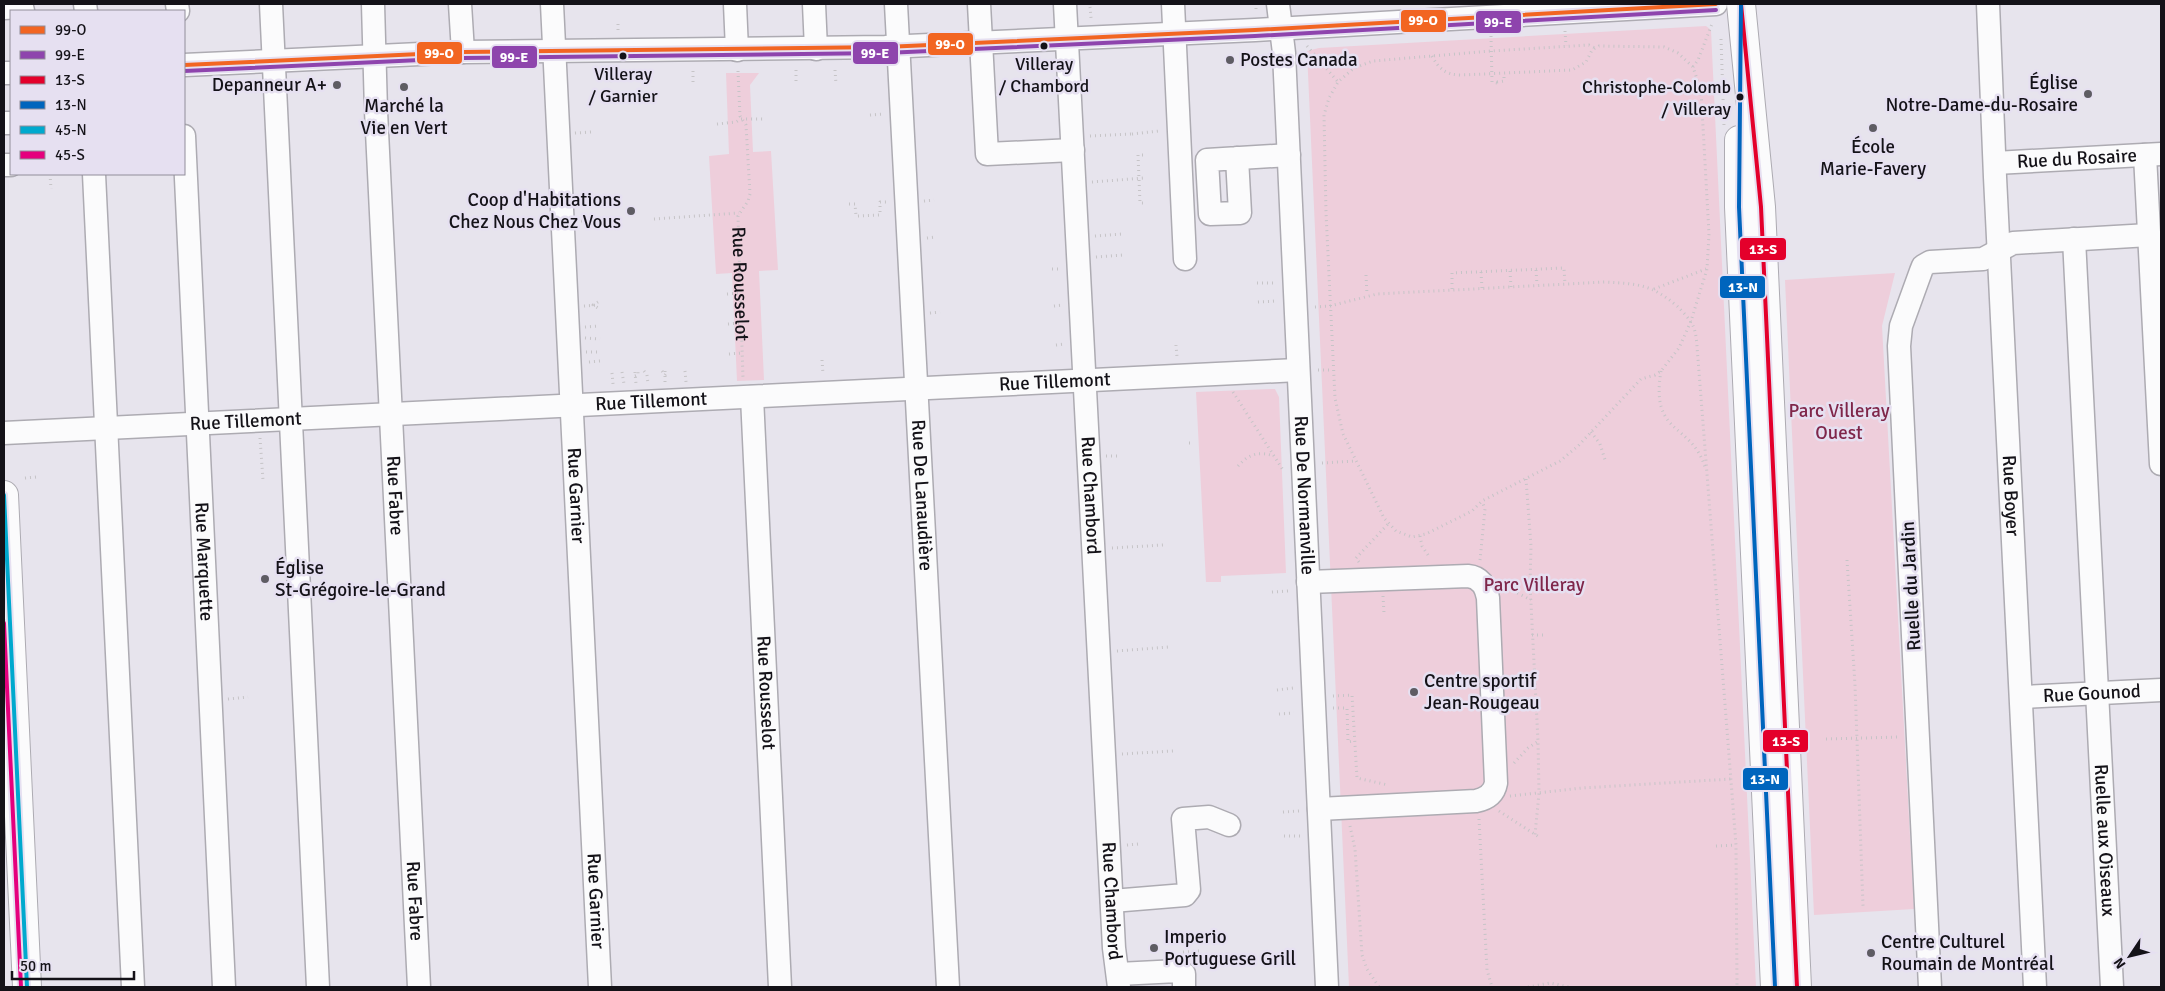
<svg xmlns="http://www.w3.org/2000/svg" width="2165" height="991" font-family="Signika,sans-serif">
<rect width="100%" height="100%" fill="#e7e4ed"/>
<path fill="#eecedb" d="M1706,26l5,4 45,957h-407l-42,-936 12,-3z
M726,73h33l-9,12 3,67 18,-1 7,119 -19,1 5,109 -27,1 -5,-108 -16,1 -7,-118 20,-2z
M1895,273l-13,53 32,583 -100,6 -29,-635z
M1271,389h4l4,8 7,176 -65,3v6h-15l-10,-190z"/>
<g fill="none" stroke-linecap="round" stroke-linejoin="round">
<defs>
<g id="minor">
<path d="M85,4l1,7"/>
<path d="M177,4l1,7"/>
<path d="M271,4l47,983"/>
<path id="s2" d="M373,4l3,107 43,876"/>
<path d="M460,4l3,48"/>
<path id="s3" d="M552,4l48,983"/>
<path d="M735,4l2,46"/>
<path d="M814,4l2,45"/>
<path id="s4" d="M896,4l52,983"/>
<path d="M979,4l8,150 86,-4"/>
<path id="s5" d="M1065,4l49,944 5,39"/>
<path d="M1173,4l12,255"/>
<path id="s6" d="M1278,4l6,49 43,934"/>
<path id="s7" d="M1988,4l7,173 40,810"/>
<path d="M4,8l18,-1 1,4"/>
<path d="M184,65l279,-13 422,-5 370,-17 461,-26"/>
<path d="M4,73h7"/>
<path d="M4,123h7"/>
<path id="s8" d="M184,136l40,851"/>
<path d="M2145,155l16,309"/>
<path d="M1237,158l3,55 -30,1 -3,-54 82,-5"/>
<path id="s9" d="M1995,163l166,-9"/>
<path d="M4,165h7"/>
<path d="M94,174l39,813"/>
<path id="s10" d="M2074,239l38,748"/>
<path id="s11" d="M752,397l28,590"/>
<path id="s12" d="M4,433l1294,-63"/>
<path d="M1308,582l160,-6c12,1 18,10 20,22l8,185c-2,11 -10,16 -20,18l-157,8"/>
<path id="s13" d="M2022,697l139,-7"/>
<path d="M1112,901l73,-6 4,-5 -6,-71 26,-2 20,8"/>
<path d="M1118,974l60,-3 6,3v13"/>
<path d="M1930,987l-31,-641 2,-20 20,-55 2,-5 7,-4 53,-3 30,-16 136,-8"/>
</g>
<path id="major" d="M1741,4l20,203 36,780
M1739,140v67l36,780
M4,495l23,492"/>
</defs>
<use href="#minor" stroke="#adabb2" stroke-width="25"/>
<use href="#major" stroke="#adabb2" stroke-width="30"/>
<g stroke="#c6c4c7" stroke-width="3" stroke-dasharray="1 4" stroke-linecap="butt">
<path d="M1090,7l1,11"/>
<path d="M1256,9v-5"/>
<path d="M618,24v7"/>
<path d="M1565,31l1,15"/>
<path d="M1491,36l1,46 5,1"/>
<path d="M1721,39l3,87"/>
<path d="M1307,46l31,36"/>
<path d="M1432,56c7,13 14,19 29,19l111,-5 14,-8 6,-12 7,-4 65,1 14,6 15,14 8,24 8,143 -2,35 -16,52 -12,27 -18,23 -6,4 -14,4 -63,67 -18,15 -78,40 -10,10 -46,23 -14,3 -16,-6 -12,-13 -41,-84 -8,-36 -9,-185 -2,-98 5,-17 9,-16 16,-14 19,-7 118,-10 98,-6 6,3"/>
<path d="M1693,67l5,-7 14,-36"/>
<path d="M796,70v15"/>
<path d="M835,70l1,14"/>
<path id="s1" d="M738,71l2,45 6,9 4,69 -2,7 -10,15 5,163"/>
<path d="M610,82l1,-11"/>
<path d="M649,82l1,-12"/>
<path d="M693,82v-12"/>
<path d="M1497,82l7,-1v-7"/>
<path d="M870,115l14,-1"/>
<path d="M717,124l19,-2 5,-3h24"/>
<path d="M575,133l17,-1"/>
<path d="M1132,134l27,-3"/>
<path d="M1090,136l42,-2v-2"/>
<path d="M1143,155h-5l2,48h5"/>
<path d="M50,174l1,15"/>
<path d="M1092,182l52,-4"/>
<path d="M924,201l10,-1"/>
<path d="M849,204h6l1,12 24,-1v-13h9"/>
<path d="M654,219l85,-6"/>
<path d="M581,221l27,-2"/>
<path d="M1095,236l27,-2"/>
<path d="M927,238l9,-1"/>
<path d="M1096,257l27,-2"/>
<path d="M1052,269h9"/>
<path d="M1536,270l1,15"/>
<path d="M1510,271l1,16"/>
<path d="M1481,272l1,16"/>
<path d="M1366,275l1,20"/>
<path d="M1257,283h18"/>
<path d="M1452,289v-16l112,-5 1,16"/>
<path d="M1654,289l52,-20"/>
<path d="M727,294l13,-1"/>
<path d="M598,302l-5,3 5,3"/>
<path d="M1258,302l18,-1"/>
<path d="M584,306l14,-1"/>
<path d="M1054,306l9,-1"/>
<path d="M1315,307l15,-1 47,-12 228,-12c33,2 46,2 72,24 6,6 14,14 17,22 3,9 3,21 4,31l38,486 1,142"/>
<path d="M930,313l10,-1"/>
<path d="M728,324l13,-1"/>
<path d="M585,327l14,-1"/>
<path d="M585,338l15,1"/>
<path d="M1056,345l9,-1"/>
<path d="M1176,345l1,12"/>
<path d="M586,352h14"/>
<path d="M729,354l13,-1"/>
<path d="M822,360l1,14"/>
<path d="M589,362l11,-1"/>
<path d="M1318,370h14"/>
<path d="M644,371l3,4 1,9"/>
<path d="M662,371l3,4 3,-4"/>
<path d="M665,371v12"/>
<path d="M685,371l1,11"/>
<path d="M1661,371c-11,65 30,51 44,96"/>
<path d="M622,372l2,12"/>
<path d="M635,372l1,12"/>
<path d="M612,373l1,11"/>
<path d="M635,376l3,-1v-3"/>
<path d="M1233,392l50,78"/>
<path d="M1591,432l9,12 6,19"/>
<path d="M260,438l3,42"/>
<path d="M1189,443h5"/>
<path d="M1106,456h14"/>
<path d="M1322,463l33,-2"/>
<path d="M1238,466c11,-12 20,-15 36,-10"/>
<path d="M25,478l12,-1"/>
<path d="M1526,479l5,67 -1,38 8,157 1,52 -4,42"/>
<path d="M1420,536l2,10 8,12"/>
<path d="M1112,548l51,-3"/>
<path d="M1480,560l5,-51 -3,-8"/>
<path d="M1847,560l8,125 8,221"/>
<path d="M1359,562l-3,-4 32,-34"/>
<path d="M1504,586l27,14"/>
<path d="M1272,592l17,-1"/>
<path d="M1383,596l1,17"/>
<path d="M1532,635h14"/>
<path d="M1117,651l52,-4"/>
<path d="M1511,687l24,-1"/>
<path d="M1277,690l16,-2"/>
<path d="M1333,696l19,-1 5,83 31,7"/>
<path d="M228,699l20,-2"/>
<path d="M1333,708h14l1,34 5,-1v-2"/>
<path d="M1279,714l15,-1"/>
<path d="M1826,739l74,-2"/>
<path d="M1122,754l51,-3"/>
<path d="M1514,763l14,-15 9,-6"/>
<path d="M1510,796l72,-8 149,-9"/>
<path d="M1499,811l40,26"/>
<path d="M1283,812l16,-1"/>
<path d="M1479,819l8,151 5,17"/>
<path d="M1350,826l5,23 7,106 5,14 12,18"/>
<path d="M1284,836h16"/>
<path d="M1127,845l12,-1"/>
<path d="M1716,846l20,-1"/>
<path d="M1183,952l17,-1v-2"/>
<path d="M1528,987l22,-4 19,4"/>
</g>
<use href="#minor" stroke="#fbfbfc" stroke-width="22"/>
<use href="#major" stroke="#fbfbfc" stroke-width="28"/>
<defs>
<path id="bus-1" d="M184,65l279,-13 422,-5 370,-17 461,-26"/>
<path id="bus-2" d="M184,71l279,-13 422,-5 370,-17 461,-26"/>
<path id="bus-3" d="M1741,4l20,203 36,780"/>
<path id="bus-4" d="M1741,4l-2,203 36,780"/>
<path id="bus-5" d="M4,495l23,492"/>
<path id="bus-6" d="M4,623l17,364"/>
</defs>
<use href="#bus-1" stroke="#e6e0f1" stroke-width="8"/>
<use href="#bus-2" stroke="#e6e0f1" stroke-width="8"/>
<use href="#bus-3" stroke="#e6e0f1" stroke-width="8"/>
<use href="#bus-4" stroke="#e6e0f1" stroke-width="8"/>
<use href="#bus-5" stroke="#e6e0f1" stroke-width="8"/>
<use href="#bus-6" stroke="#e6e0f1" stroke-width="8"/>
<use href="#bus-1" stroke="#f26522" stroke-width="4"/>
<use href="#bus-2" stroke="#8e44ad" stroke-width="4"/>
<use href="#bus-3" stroke="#e4002b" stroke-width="4"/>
<use href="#bus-4" stroke="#0065bd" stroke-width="4"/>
<use href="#bus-5" stroke="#00a9ce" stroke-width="4"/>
<use href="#bus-6" stroke="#e5007d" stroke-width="4"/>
</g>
<g fill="#141218" stroke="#e6e0f1" stroke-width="2">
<circle cx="1044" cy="46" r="4.5"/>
<circle cx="623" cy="56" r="4.5"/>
<circle cx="1740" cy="97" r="4.5"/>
</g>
<g fill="#5e5c63" stroke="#e6e0f1" stroke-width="2">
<circle cx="1230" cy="60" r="5"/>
<circle cx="337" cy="85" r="5"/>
<circle cx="404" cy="87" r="5"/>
<circle cx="2088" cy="94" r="5"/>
<circle cx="1873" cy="128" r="5"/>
<circle cx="631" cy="211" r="5"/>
<circle cx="265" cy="579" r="5"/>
<circle cx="1414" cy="692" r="5"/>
<circle cx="1154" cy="948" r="5"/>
<circle cx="1871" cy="953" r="5"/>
</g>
<g text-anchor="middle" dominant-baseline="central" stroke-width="5" stroke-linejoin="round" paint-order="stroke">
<g font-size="18" fill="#141218" stroke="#e6e0f1">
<text x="1044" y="64">Villeray<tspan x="1044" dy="22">/ Chambord</tspan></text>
<text x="623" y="74">Villeray<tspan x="623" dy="22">/ Garnier</tspan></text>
<text x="1731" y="87" text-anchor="end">Christophe-Colomb<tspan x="1731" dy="22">/ Villeray</tspan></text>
</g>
<g font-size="19" fill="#141218" stroke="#e6e0f1" text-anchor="start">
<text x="1240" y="60">Postes Canada</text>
<text x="2078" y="83" text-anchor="end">Église<tspan x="2078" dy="22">Notre-Dame-du-Rosaire</tspan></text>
<text x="327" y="85" text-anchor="end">Depanneur A+</text>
<text x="404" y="106" text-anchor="middle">Marché la<tspan x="404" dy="22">Vie en Vert</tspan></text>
<text x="1873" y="147" text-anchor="middle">École<tspan x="1873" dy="22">Marie-Favery</tspan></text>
<text x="621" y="200" text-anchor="end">Coop d'Habitations<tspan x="621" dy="22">Chez Nous Chez Vous</tspan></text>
<text x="275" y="568">Église<tspan x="275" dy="22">St-Grégoire-le-Grand</tspan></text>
<text x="1424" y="681">Centre sportif<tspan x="1424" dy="22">Jean-Rougeau</tspan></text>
<text x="1164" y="937">Imperio<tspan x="1164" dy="22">Portuguese Grill</tspan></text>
<text x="1881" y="942">Centre Culturel<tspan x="1881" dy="22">Roumain de Montréal</tspan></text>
</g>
<g font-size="19" fill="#141218" stroke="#e6e0f1">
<text stroke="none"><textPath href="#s9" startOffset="82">Rue du Rosaire</textPath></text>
<text stroke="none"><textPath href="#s1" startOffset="218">Rue Rousselot</textPath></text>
<text stroke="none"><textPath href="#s12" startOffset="1052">Rue Tillemont</textPath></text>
<text stroke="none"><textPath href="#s12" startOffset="648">Rue Tillemont</textPath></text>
<text stroke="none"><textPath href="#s12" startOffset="242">Rue Tillemont</textPath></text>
<text stroke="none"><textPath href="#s3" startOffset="492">Rue Garnier</textPath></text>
<text stroke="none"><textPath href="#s6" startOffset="492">Rue De Normanville</textPath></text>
<text stroke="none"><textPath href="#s7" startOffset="492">Rue Boyer</textPath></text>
<text stroke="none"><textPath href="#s2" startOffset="492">Rue Fabre</textPath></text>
<text stroke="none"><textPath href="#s4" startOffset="492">Rue De Lanaudière</textPath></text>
<text stroke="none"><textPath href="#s5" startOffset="492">Rue Chambord</textPath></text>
<text stroke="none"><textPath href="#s8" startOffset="426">Rue Marquette</textPath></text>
<text transform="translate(1911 586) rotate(-93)">Ruelle du Jardin</text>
<text stroke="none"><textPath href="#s11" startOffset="296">Rue Rousselot</textPath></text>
<text stroke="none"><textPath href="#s13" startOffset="70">Rue Gounod</textPath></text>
<text stroke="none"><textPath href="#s10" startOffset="602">Ruelle aux Oiseaux</textPath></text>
<text stroke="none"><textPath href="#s2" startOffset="898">Rue Fabre</textPath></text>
<text stroke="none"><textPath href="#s3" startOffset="898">Rue Garnier</textPath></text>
<text stroke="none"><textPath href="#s5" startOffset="898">Rue Chambord</textPath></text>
</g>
<g font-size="19" fill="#7f264a" stroke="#e6e0f1">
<text x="1839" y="411">Parc Villeray<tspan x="1839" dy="22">Ouest</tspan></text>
<text x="1534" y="585">Parc Villeray</text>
</g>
</g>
<g stroke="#e6e0f1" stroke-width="2">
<rect x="1400" y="9" width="47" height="24" rx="5" fill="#f26522"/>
<rect x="1475" y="10" width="47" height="24" rx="5" fill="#8e44ad"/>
<rect x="927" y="32" width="47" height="24" rx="5" fill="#f26522"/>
<rect x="416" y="41" width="47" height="24" rx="5" fill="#f26522"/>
<rect x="852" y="41" width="47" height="24" rx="5" fill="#8e44ad"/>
<rect x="491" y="45" width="47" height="24" rx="5" fill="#8e44ad"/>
<rect x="1739" y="237" width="48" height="24" rx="5" fill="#e4002b"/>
<rect x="1719" y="275" width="47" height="24" rx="5" fill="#0065bd"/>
<rect x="1762" y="729" width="47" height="24" rx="5" fill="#e4002b"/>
<rect x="1742" y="767" width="47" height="24" rx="5" fill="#0065bd"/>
</g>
<g font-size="14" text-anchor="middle" font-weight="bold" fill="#fff">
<text x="1423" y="25">99-O</text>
<text x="1498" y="27">99-E</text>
<text x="950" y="49">99-O</text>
<text x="439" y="58">99-O</text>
<text x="875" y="58">99-E</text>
<text x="514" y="62">99-E</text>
<text x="1763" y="254">13-S</text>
<text x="1743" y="292">13-N</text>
<text x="1786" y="746">13-S</text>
<text x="1765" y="784">13-N</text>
</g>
<rect width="2165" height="991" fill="none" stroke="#141218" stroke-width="10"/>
<rect x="10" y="10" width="175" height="165" fill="#e6e0f1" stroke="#928e9a"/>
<rect x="20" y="26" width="25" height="8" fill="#f26522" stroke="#928e9a"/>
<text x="55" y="35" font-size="15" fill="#141218">99-O</text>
<rect x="20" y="51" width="25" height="8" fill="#8e44ad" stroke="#928e9a"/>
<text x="55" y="60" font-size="15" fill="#141218">99-E</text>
<rect x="20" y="76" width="25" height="8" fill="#e4002b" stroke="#928e9a"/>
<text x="55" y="85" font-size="15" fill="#141218">13-S</text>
<rect x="20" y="101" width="25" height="8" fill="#0065bd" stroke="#928e9a"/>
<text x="55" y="110" font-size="15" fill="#141218">13-N</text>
<rect x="20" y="126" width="25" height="8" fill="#00a9ce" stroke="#928e9a"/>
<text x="55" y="135" font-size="15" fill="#141218">45-N</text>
<rect x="20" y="151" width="25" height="8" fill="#e5007d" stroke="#928e9a"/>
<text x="55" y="160" font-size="15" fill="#141218">45-S</text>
<g transform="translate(2130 956) rotate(235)" stroke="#e6e0f1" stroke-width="4" paint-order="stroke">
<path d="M0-4L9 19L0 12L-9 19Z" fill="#141218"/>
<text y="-8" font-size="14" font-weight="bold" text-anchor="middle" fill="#141218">N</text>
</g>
<path d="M12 971v8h122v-8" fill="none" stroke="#141218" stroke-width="2.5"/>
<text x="20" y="971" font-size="15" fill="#141218" stroke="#e6e0f1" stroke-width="4" paint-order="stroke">50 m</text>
</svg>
